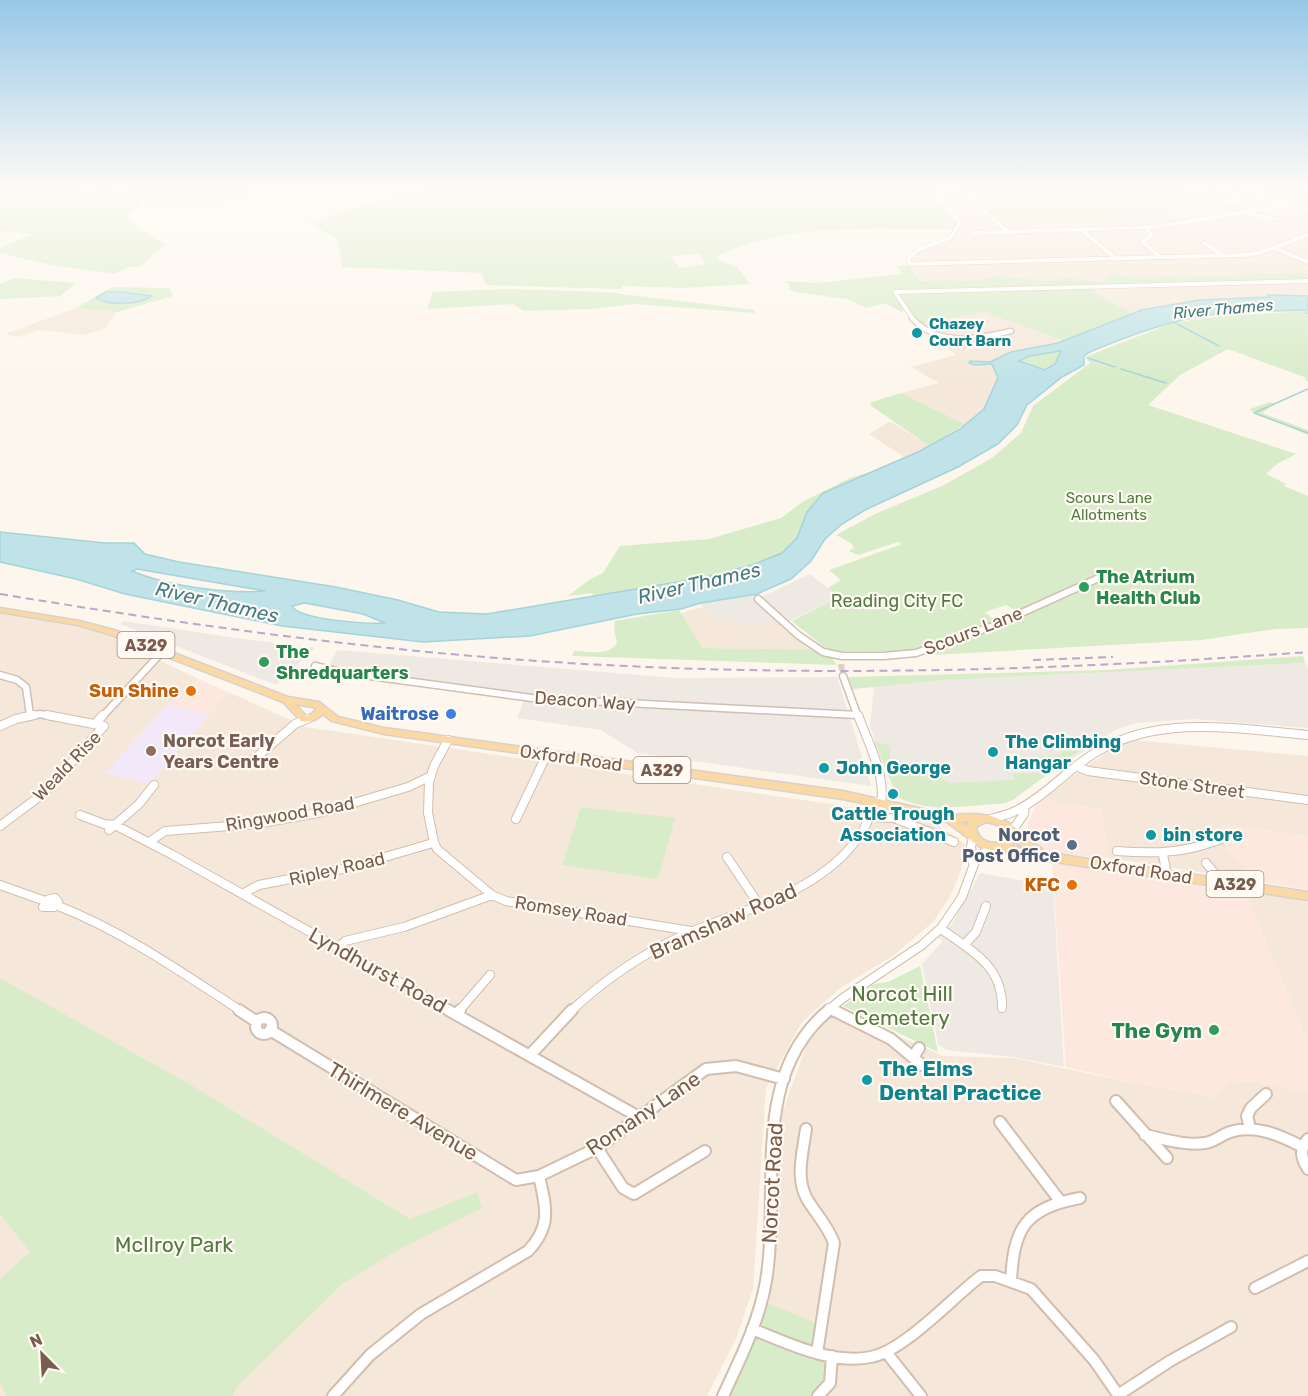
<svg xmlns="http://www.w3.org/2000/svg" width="1308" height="1396" font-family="Rubik,sans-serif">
<rect width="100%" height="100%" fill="#fdf6ec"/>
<path fill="#f5e8da" d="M934,187h341l18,5 15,5v99l-109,4 -66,14 -41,-18 -163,-6 -15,-17 -3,-16 7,-6 35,-15 9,-11 -2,-8 -13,-11z
M76,308l41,4 -12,17 -22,6 -43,-5 -22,7 -13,-3z
M984,312l81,29 -54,12 -21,10 2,1 6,14 -3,11 -11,20 -19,15 -64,-31 38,-10 -28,-16 45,-12 -21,-18 3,-1 -17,-12z
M889,422l4,1 36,23 -25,11 -35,-23z
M703,607l10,12 14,-2 23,5 30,-3 37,32 -114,-3 -22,-35z
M0,610l88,17 111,52 -31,26 41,10 19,-23 78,35 551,81 79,16 29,20 -4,26 -10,25 -18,27 -39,33 -54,33 -38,34 -36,66 -13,201 -17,50 -29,57h-707z
M1134,740l174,16v80l-86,-11 6,25 20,18 4,12 -143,-22 -8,-49 -44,-6 -10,-7 44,-33 28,-18z
M1245,891l63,11v141z
M837,1008l106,48 70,2 122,25 80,14 16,-16 26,1 51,10v304h-575l36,-89 13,-194 26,-71z"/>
<path fill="#fde8e0" d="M199,679l29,13 -19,23 -42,-10z
M1047,796l10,7 44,6 8,49 -55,-5 -14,-5 -11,-9 -1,-16 8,-18z
M1221,825l87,11v54l-56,-10 -4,-12 -20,-18z
M1052,861l193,30 63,152v49l-51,-10 -26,-1 -15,16 -81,-14 -69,-16z"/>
<path fill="#efe9e4" d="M810,574l29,23 -54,26 -5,-4 -25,8 -6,-5 -13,4 -9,-9 -14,2 -13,-16 52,-9 9,3z
M124,621l112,17 79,10 -39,37 -156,-61z
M337,650l338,28 162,-1 34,109 -234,-33 -36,-23 -84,-12 9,-23 -198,-27z
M1305,663l3,4v61l-113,-9 -58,4 -20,6 -112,74 -65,5 -35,-7 -8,-5 -9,-23 -2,-1 -16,-46 4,-40 69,-6z
M980,873l73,13 11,181 -51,-10 -67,-7 -8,-6 -16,-80 21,-23 -6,-5 14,-11z"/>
<path fill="#f3e8fa" d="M167,705l42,10 -59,69 -45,-11z"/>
<path fill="#d8ecc9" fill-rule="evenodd" d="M0,187h81l-4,5 23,-3 18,3 19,-5h115l-9,3v3l6,5 -23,4 -83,3 4,-10h-2l-4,10 -14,11 13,14 26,14 -27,23h-11l-13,7 -64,-9 -51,-12v-5l32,-14 -32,-3v-4l3,-2 -3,-1z
M439,187h492l28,36 -4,6c-79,1 -169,-7 -238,27l1,4 19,6 12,18 -65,4 -62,-2v3l-136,-4 -5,-12 -138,-6 -6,-28 -28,-16 91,-29zM699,254l6,10 -25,4 -10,-12z
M970,187h159l30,3 6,-2 92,22 -22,3 -33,-7 -69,9 -137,4z
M897,266h14l3,7 6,8 59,-1 19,-4 48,5 23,-3 36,4 1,-4 8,-4 27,4 1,-3 12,4 4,-3 21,-1 52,1 20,-3h57v7l-220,7 11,9 34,18 -68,27 -81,-29 -63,12 -14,-11 -4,-10v10l-18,-10 -19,5 -19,-9 -51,-7 -7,-3 1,-4 -7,-4 34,2 86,-9z
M15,278l61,5 -16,13 -60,3v-15z
M112,287l54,1 4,1 3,7 -56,16 -41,-4zM106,292h16l30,5 -24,6h-20z
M508,289l97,3 150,18v3l-120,-9 -43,5 -68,2 -11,-7 -86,5 6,-17z
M1308,311v71l-3,-3 2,-1 -79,-29 -48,26 -32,30 148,49 -19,10 -11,10 20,10 -2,2 24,10v132l-32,1 -75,11 -269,15 -3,-4 94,-36 -17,-10 -21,7 12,10 -83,29h-81l-9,-4 -32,-26 47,-24 -11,-9 13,-8 -12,-10 73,-26 -4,-2 -40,13 -9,-4 5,-3 -3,-5 -15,-8 39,-21 67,-28 50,-28 29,-25 12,-27 57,-43 -5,-6 87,-34 50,-7z
M1061,351h1l-7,13 -10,6 -26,-9 10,-5z
M901,393l64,31 -36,22 -59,-41 2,-3z
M1270,402l5,2 -13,9 46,17v5l-57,-24 -1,-2z
M874,471l-51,22 -16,19 -10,26 -15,15 -30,12 -51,13 -107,18 -2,-3 -24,3 21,-16 14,-7 17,-27 89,-7 72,-21 23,-17 46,-23z
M679,610l24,38 116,2 13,8 5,7 -265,-9 2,-5c15,0 34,6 43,-8l-3,-15 1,-7z
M1303,656l2,7 -362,17 -90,9 -5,-12 258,-7z
M874,741l16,5v14l26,4v5l12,1 2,3 20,10 65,-3 -2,-6 29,-1 -7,-16 26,-2v-4l19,-1 -67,50 -8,3c-34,2 -78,12 -108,-7z
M581,807l94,11 -17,61 -96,-14z
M920,966l18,86 -95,-46 31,-22 14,-2z
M0,978l196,110 214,131 67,-27 5,16 -86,43 -54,33 -105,103 -4,9h-227l-6,-14v-103l30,-27 -30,-38z
M762,1301l59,24 -4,28 15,3 -2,27 -12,13h-95z"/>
<path fill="#bfe3e8" stroke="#a5d3da" stroke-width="1.5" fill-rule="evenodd" d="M106,292h16l30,4c-14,9 -41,10 -56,2z
M1268,295l40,1v14c-39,2 -78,0 -116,8 -35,7 -69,20 -102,34l-6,4v9l-22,12 -35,28 -10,20 -19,19 -40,23 -93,43 -23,14 -17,15 -14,22 -20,18 -34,15 -56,9 -20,6 -44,5 -107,22 -107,6 -141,-16 -157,-32 -49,-15 -76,-17v-30l105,11h29l11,11 34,8 157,25 62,13 41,12 48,2 214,-36 51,-13 30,-12 15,-15 10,-26 16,-19 97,-42 40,-22 24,-20 14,-31 -6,-14 -17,1 -6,-2 1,-2 20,1 21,-10 47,-9 84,-33 57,-10 71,-3zM1061,351l-6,13 -10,6 -26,-9 10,-5zM137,569l128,22c-37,3 -98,-5 -133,-20zM305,603l58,11 22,9c-17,1 -86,-3 -93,-17z"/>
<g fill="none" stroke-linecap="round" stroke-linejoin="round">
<path stroke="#a5d3da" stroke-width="1.5" d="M1305,312l3,2
M1175,323l44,23
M1088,358l27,9
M1121,369l45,14
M1308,389l-54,24 54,20"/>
<path stroke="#dcd0c4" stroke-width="6" stroke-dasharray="6 3" stroke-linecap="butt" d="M841,664l2,12"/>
<defs>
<path id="minor-far4" d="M932,187l28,36 -10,15 -31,11 -10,9v6l334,-9 16,-2 49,-18
M967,187l13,20 28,25
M1210,187l98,23
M1246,213l30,6
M1146,228l6,6 -9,8 17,15
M1082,230l34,29
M974,233l181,-6 134,-22
M1204,243l20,13
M1274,248l34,14
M895,292l413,-11
M895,292l18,27"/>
<path id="minor-far3" d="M912,318c26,29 65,21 99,13"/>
<path id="minor-far2" d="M758,599l40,36 25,17 19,4h41l33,-3 77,-27 108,-49
M315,666l25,6 192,26 325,17
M0,675l17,5 9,7 4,28
M843,676l15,41
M27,717l13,-3 15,3
M102,717l61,-66"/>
<path id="minor-far1" d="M858,715c10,28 28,59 23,89
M96,723l7,-8
M0,726l16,-7 18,-4
M448,740l-14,26 -5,16 -1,31 6,29 3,7 55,46 14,6 185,30
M251,762l44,-38 12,-5
M1076,766l12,5 220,29
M80,815l24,9 11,1 56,29 280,157
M871,817l23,1 60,24
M516,819l31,-65
M991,819c10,-3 21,-5 30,-11 28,-15 49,-41 77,-57 64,-37 140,-22 210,-16
M0,826l44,-33 60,-67 -57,-11
M109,830l30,-26 15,-19
M1012,831l12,-17 1,-8
M973,838l-2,8 2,18
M149,842l16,-11 91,-7 67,-12 85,-25 23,-11
M1117,851c37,3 69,2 104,-12
M1163,855l4,19
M727,857l32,48
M1206,863l16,19
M0,885l45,16
M242,894l17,-9 88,-17 86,-25
M55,898l3,4 -4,5h-11l4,-7z
M56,905c67,26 125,67 185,106
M941,929c31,22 62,37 61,79
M964,945l12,-13 10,-26
M338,948l7,-7 59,-14 88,-32
M829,1008l7,3
M459,1011l31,-36
M571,1011c33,-31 71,-57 113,-76 61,-27 136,-41 176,-100 7,-10 11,-22 16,-33
M827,1011l16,-13 79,-53 19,-17 21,-31 15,-41 18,-9"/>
<path id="minor" d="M239,1010l18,12
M448,1010l191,107
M833,1010l58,29 31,26
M457,1014l3,-4
M256 1026a8 8 0 1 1 16 0a8 8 0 1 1-16 0Z
M270,1030l246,150 23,-4 58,-28 109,-79 30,-3 48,13
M530,1055l42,-45
M914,1056l5,-8
M1116,1101l51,57
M1000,1122l60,79
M1250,1128l-3,-12 4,-8 15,-14
M806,1129c-3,22 -11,49 1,70 9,15 21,27 27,44l-17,110
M1145,1135c19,4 40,11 60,8 9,-1 16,-8 25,-11 25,-8 49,3 71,14
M1308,1139c-9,10 -7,19 0,30
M597,1148l26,40 11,6 71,-43
M1011,1280c3,-52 14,-72 69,-82
M1255,1288l53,-27
M752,1329c36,14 79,36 119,28 33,-6 82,-60 110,-81h14l36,13 63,71 25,36
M886,1352l35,44
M1118,1395l52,-34 61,-34
M333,1396l37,-41 51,-41 107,-63c24,-25 18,-44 11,-75
M723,1396c17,-37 36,-74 43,-115 15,-90 -18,-204 63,-271
M818,1396l12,-13 2,-27"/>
<path id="major" d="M1277,187h6l25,8v2z
M0,608l79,13 35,9 174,67 31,5 19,15 46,11 459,63 107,24 24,-1 17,2 18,7 7,5 1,4 25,17 1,3 265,40v8l-272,-41 -36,-9h-9l-11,-3 -33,-25 -104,-23 -459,-65 -52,-13 -9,-7c-7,6 -13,9 -22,7l-18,-19 -175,-68 -30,-9 -78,-13zM295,704l18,3 4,2 -7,6 -4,1zM970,821l-4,5 -5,-4zM986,822l9,2 12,8 -2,8c-12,6 -27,2 -29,-13zM1015,842l10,7 -13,-3z"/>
</defs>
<use href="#minor-far4" stroke="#d1beb0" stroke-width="5"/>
<use href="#minor-far3" stroke="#d1beb0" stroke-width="7"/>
<use href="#minor-far2" stroke="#d1beb0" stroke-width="9"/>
<use href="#minor-far1" stroke="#d1beb0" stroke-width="10"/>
<use href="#minor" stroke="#d1beb0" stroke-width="14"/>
<use href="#major" stroke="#dad1cd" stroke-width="3"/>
<use href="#minor-far4" stroke="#fff" stroke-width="4"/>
<use href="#minor-far3" stroke="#fff" stroke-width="4.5"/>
<use href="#minor-far2" stroke="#fff" stroke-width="6"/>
<use href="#minor-far1" stroke="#fff" stroke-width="8"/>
<use href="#minor" stroke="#fff" stroke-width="10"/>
<use href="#major" fill="#fbd9a5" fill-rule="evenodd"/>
<path stroke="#b9a8c9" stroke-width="2" stroke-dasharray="8 5" stroke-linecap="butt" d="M0,594c170,28 339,52 510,65 266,20 532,13 798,-7
M1033,660l80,-3"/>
</g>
<linearGradient id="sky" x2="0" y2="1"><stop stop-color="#97c7e8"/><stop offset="0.49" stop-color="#fefbf6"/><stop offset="1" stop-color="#fefbf6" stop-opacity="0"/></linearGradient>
<rect width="1308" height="383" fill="url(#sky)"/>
<g fill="#0f9aa8" stroke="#fffaf3" stroke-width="2">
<circle cx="917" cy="333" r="6"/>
<circle cx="993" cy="752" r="6"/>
<circle cx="824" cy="768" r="6"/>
<circle cx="893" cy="794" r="6"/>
<circle cx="1151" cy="835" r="6"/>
<circle cx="867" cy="1080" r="6"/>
</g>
<g fill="#2e9e5b" stroke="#fffaf3" stroke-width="2">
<circle cx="1084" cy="587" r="6"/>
<circle cx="264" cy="662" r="6"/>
<circle cx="1214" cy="1030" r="6"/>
</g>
<g fill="#e8710a" stroke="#fffaf3" stroke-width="2">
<circle cx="191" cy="691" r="6"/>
<circle cx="1072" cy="885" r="6"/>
</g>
<circle fill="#3f7fe0" stroke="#fffaf3" stroke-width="2" cx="451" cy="714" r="6"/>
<circle fill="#8d6e63" stroke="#fffaf3" stroke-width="2" cx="151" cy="751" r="6"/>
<circle fill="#5c6f8a" stroke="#fffaf3" stroke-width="2" cx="1072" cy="845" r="6"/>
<g text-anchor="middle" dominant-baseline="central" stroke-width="4.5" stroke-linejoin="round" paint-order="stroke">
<g font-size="15" font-weight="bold" fill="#0d838f" stroke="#fffaf3" text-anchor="start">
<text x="929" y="324">Chazey<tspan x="929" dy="17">Court Barn</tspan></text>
</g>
<g font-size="15" fill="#537a41" stroke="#fffaf3">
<text x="1109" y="498">Scours Lane<tspan x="1109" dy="17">Allotments</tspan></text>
</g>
<g font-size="16" font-style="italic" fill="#437c86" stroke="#fffaf3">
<text transform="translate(1223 309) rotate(-5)">River Thames</text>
</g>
<g fill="#fffaf3" stroke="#a28b7f" stroke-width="1.5">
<rect x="117.5" y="632" width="57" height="26" rx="4.5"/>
<rect x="633.5" y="757" width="57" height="26" rx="4.5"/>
<rect x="1206.5" y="871" width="57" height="26" rx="4.5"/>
</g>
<g font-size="16" font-weight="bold" fill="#7a5c4d">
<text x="146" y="645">A329</text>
<text x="662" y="770">A329</text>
<text x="1235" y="884">A329</text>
</g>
<g font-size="18" font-weight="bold" fill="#27864d" stroke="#fffaf3" text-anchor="start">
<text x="1096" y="577">The Atrium<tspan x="1096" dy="21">Health Club</tspan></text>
<text x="276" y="652">The<tspan x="276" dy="21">Shredquarters</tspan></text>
</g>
<g font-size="18" fill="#537a41" stroke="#fffaf3">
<text x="897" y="601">Reading City FC</text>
</g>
<g font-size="18" fill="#7a5c4d" stroke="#fffaf3">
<text transform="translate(973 631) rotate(-21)">Scours Lane</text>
<text transform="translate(585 701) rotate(4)">Deacon Way</text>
<text transform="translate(571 758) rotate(8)">Oxford Road</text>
<text transform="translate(67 766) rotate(-46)">Weald Rise</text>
<text transform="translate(1192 785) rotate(8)">Stone Street</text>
<text transform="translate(290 814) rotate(-10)">Ringwood Road</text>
<text transform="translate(337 869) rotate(-13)">Ripley Road</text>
<text transform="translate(1141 870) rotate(9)">Oxford Road</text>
<text transform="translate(571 911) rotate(9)">Romsey Road</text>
</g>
<g font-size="18" font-weight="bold" fill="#c56008" stroke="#fffaf3" text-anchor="end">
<text x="179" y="691">Sun Shine</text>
<text x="1060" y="885">KFC</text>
</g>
<g font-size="18" font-weight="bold" fill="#366cbe" stroke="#fffaf3" text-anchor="end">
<text x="439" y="714">Waitrose</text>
</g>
<g font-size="18" font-weight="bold" fill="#785e54" stroke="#fffaf3" text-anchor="start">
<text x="163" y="741">Norcot Early<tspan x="163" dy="21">Years Centre</tspan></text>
</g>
<g font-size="18" font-weight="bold" fill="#0d838f" stroke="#fffaf3" text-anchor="start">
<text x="1005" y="742">The Climbing<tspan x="1005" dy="21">Hangar</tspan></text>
<text x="836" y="768">John George</text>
<text x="893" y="814" text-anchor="middle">Cattle Trough<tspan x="893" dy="21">Association</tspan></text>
<text x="1163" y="835">bin store</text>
</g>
<g font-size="18" font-weight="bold" fill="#4e5e75" stroke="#fffaf3" text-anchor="end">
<text x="1060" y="835">Norcot<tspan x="1060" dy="21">Post Office</tspan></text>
</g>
<g font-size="20" font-style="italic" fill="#437c86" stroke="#fffaf3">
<text transform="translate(699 583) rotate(-13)">River Thames</text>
<text transform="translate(217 602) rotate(13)">River Thames</text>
</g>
<g font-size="21" fill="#7a5c4d" stroke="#fffaf3">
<text transform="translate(723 921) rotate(-24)">Bramshaw Road</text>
<text transform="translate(378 970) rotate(29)">Lyndhurst Road</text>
<text transform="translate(403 1111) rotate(31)">Thirlmere Avenue</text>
<text transform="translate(643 1113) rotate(-34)">Romany Lane</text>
<text transform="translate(772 1183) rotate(-87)">Norcot Road</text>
</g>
<g font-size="21" fill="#537a41" stroke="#fffaf3">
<text x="902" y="993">Norcot Hill<tspan x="902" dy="24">Cemetery</tspan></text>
<text x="174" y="1244">McIlroy Park</text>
</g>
<g font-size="21" font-weight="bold" fill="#27864d" stroke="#fffaf3" text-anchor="end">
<text x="1202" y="1030">The Gym</text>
</g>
<g font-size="21" font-weight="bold" fill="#0d838f" stroke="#fffaf3" text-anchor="start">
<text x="879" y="1068">The Elms<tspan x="879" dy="24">Dental Practice</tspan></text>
</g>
</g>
<g transform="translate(42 1354) rotate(336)" stroke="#fffaf3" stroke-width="4.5" paint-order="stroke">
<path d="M0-4.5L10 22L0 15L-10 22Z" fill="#7a5c4d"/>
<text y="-9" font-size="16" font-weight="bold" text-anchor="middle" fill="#7a5c4d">N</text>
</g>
</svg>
